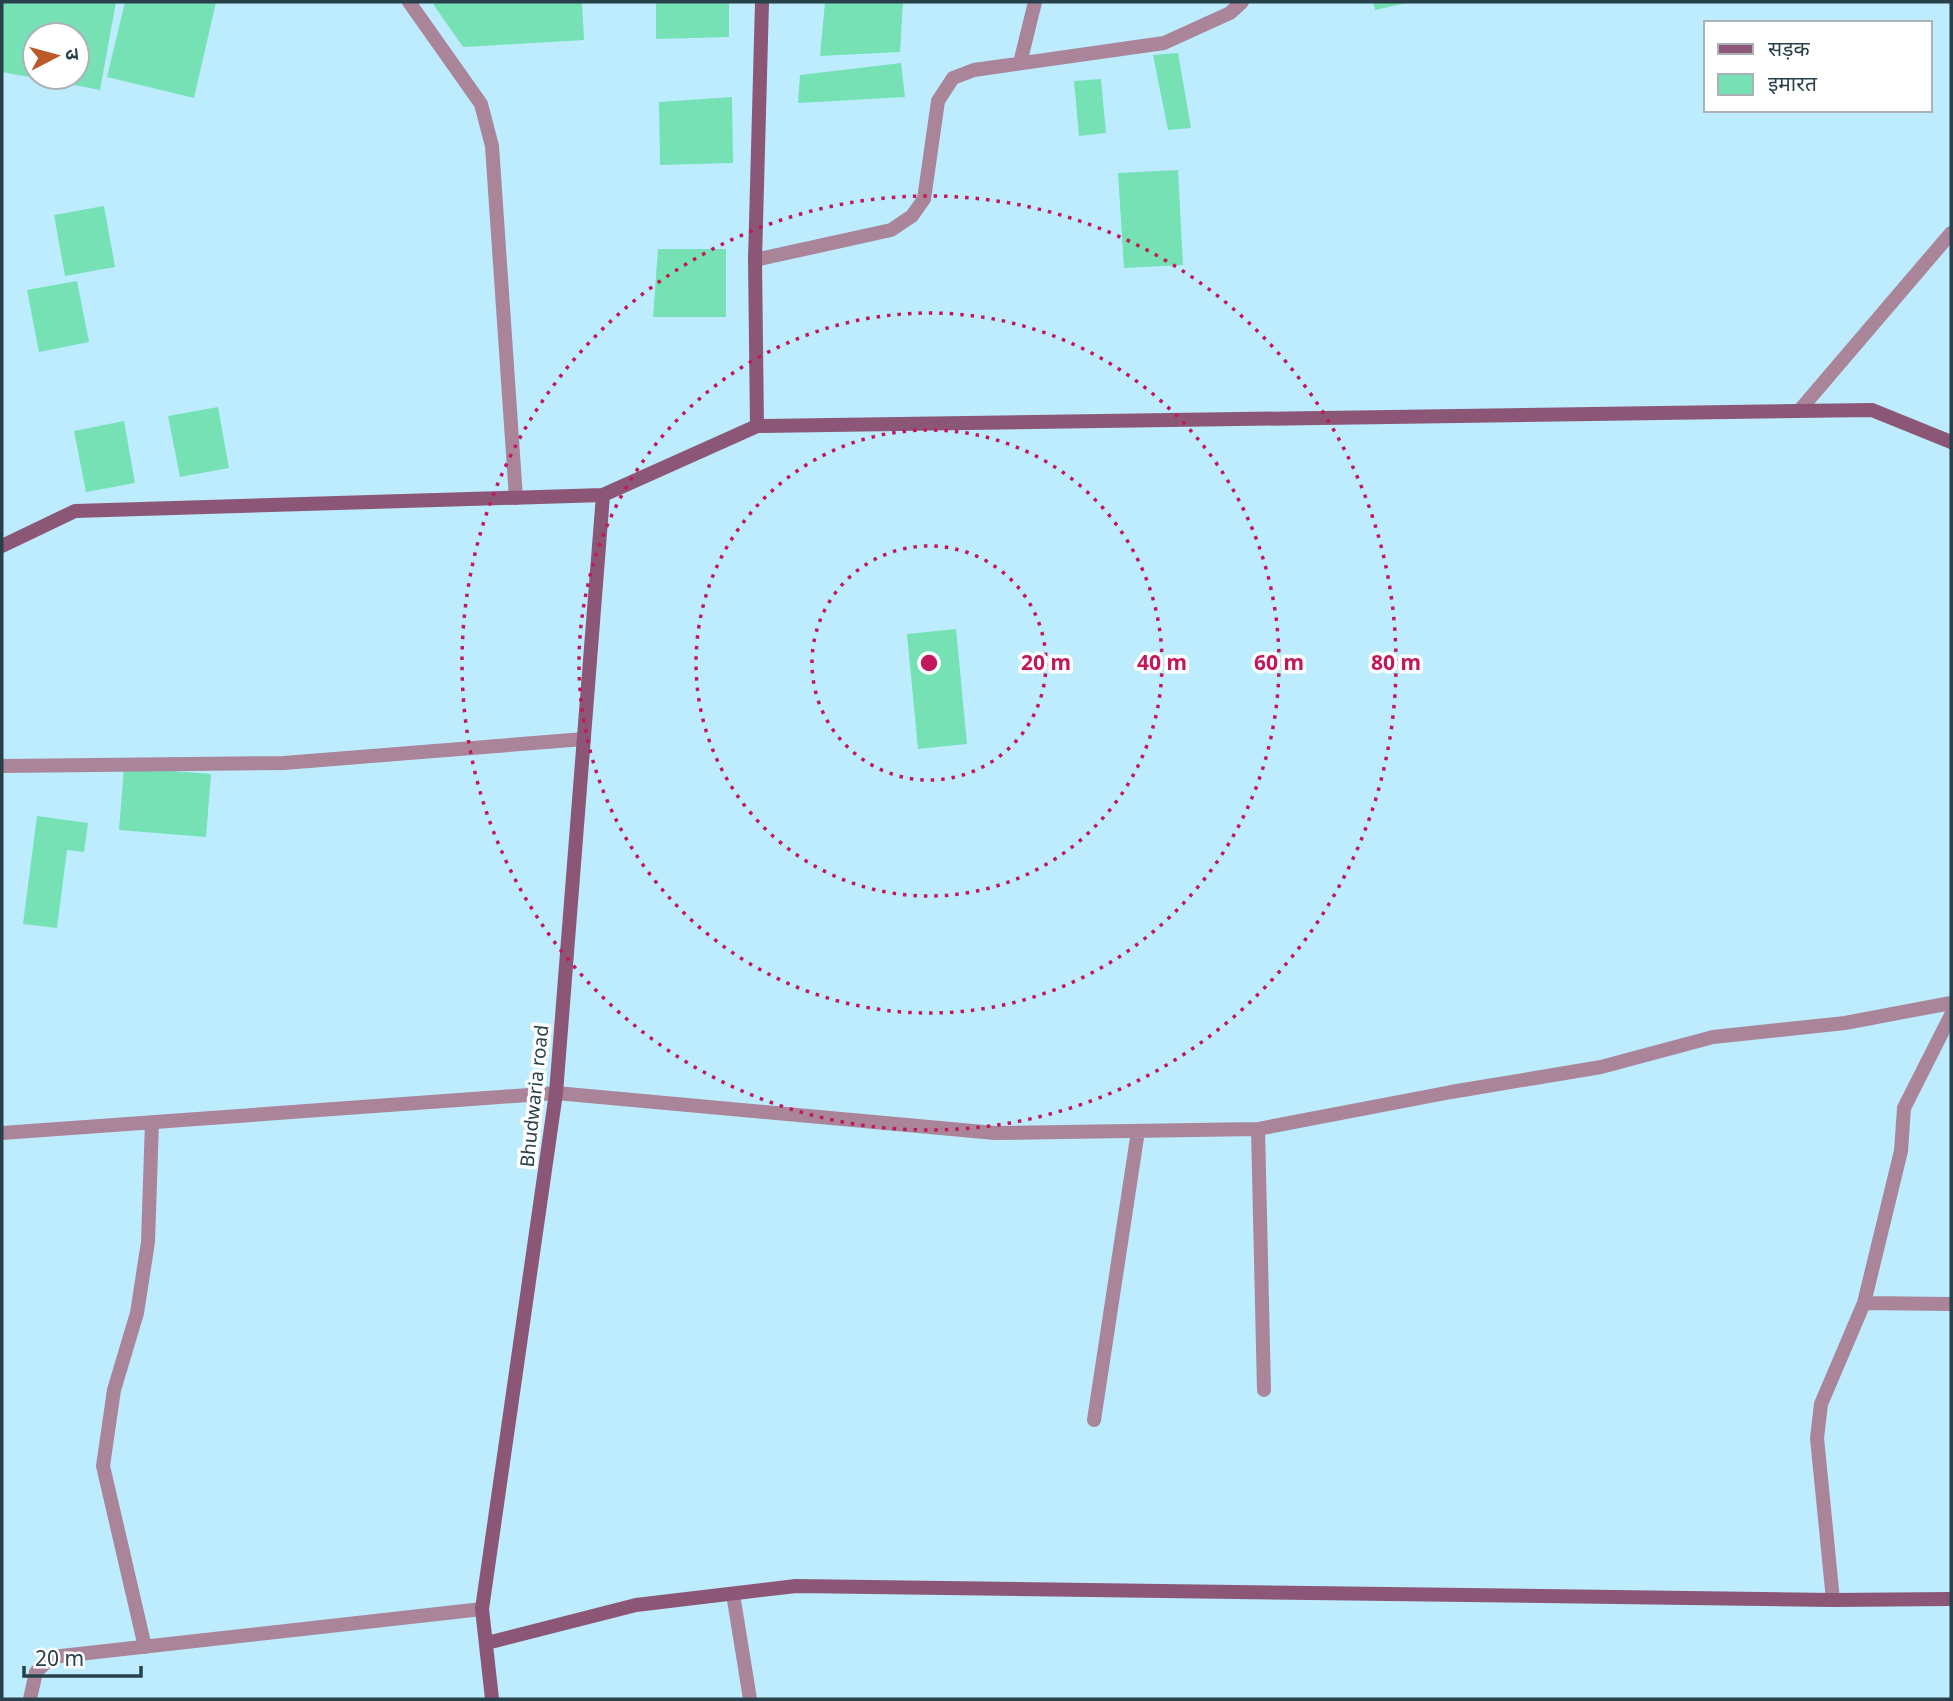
<svg xmlns="http://www.w3.org/2000/svg" width="1953" height="1701" font-family="'Noto Sans','Noto Sans Devanagari',sans-serif">
<rect width="100%" height="100%" fill="#bdecff"/>
<path fill="#76e1b4" d="M2,2h114l-16,88 -62,-12 39,-1v-42h-42v43l-33,-6z
M125,2h91l-22,96 -87,-21z
M441,2h141l2,38 -121,7 -30,-43z
M656,2h73v35l-73,2z
M825,2h78l-3,50 -80,4z
M1373,2h33v1l-31,7z
M1178,53l13,75 -23,2 -15,-75z
M901,63l4,34 -107,6 2,-28z
M1101,79l5,54 -27,3 -5,-55z
M732,97l1,66 -73,2 -1,-63z
M1178,170l5,95 -59,3 -6,-95z
M104,206l11,61 -50,9 -11,-61z
M658,249h68v68h-73z
M77,281l12,61 -50,10 -12,-62z
M218,407l11,61 -49,9 -12,-61z
M124,421l11,62 -49,9 -12,-61z
M956,629l11,115 -49,5 -11,-115z
M124,767l87,7 -5,63 -87,-7z
M37,816l51,7 -4,29 -17,-2 -10,78 -34,-4z"/>
<g fill="none" stroke-linecap="round" stroke-linejoin="round">
<path stroke="#aa8599" stroke-width="14" d="M409,2l72,102 11,42 24,352
M1020,63l15,-61
M755,260l136,-30 21,-14 12,-17 14,-98 15,-23 21,-8 190,-27 66,-30 12,-11
M1799,411l152,-178
M2,766l282,-3 300,-24
M1258,1129l6,261
M2,1133l554,-40 439,40 263,-4 193,-37 150,-25 112,-30 132,-14 106,-20
M1864,1303l87,1
M1094,1420l44,-289
M733,1594l17,105
M1833,1600l-16,-162 4,-34 43,-101 37,-152 3,-43 47,-93
M145,1647l-42,-181 11,-76 23,-77 11,-71 4,-120
M30,1699l6,-27 16,-15 430,-48"/>
<path stroke="#8c5776" stroke-width="14" d="M757,426l-2,-166 7,-258
M2,546l73,-35 528,-16 154,-69 1115,-16 79,32
M487,1643l149,-38 160,-19 1037,14 118,-1
M492,1699l-10,-90 74,-516 47,-598"/>
</g>
<g fill="none" stroke="#c2185b" stroke-width="3.5" stroke-dasharray="3.5 7">
<circle cx="929" cy="663" r="117"/>
<circle cx="929" cy="663" r="233"/>
<circle cx="929" cy="663" r="350"/>
<circle cx="929" cy="663" r="467"/>
</g>
<g text-anchor="middle" dominant-baseline="central" stroke-width="7" stroke-linejoin="round" paint-order="stroke">
<g font-size="19" fill="#284049" stroke="#fff">
<text transform="translate(534 1096) rotate(-84)">Bhudwaria road</text>
</g>
</g>
<circle cx="929" cy="663" r="10" fill="#c2185b" stroke="#fff" stroke-width="3.5"/>
<g font-size="21" text-anchor="middle" font-weight="bold" fill="#c2185b" stroke="#fff" stroke-width="7" stroke-linejoin="round" paint-order="stroke">
<text x="1046" y="670">20 m</text>
<text x="1162" y="670">40 m</text>
<text x="1279" y="670">60 m</text>
<text x="1396" y="670">80 m</text>
</g>
<rect width="1953" height="1701" fill="none" stroke="#284049" stroke-width="7"/>
<rect x="1704" y="21" width="228" height="91" fill="#ffffff" stroke="#a9b3b6" stroke-width="2"/>
<rect x="1718" y="44" width="35" height="10" fill="#8c5776" stroke="#a9b3b6" stroke-width="2"/>
<text x="1768" y="56" font-size="21" fill="#284049">सड़क</text>
<rect x="1718" y="74" width="35" height="21" fill="#76e1b4" stroke="#a9b3b6" stroke-width="2"/>
<text x="1768" y="91" font-size="21" fill="#284049">इमारत</text>
<g transform="translate(56 56) rotate(84)"><circle r="33" fill="#ffffff" stroke="#a9b3b6" stroke-width="2"/>
<path d="M0-5L12 26L0 18L-12 26Z" fill="#bd5827"/>
<text y="-10" font-size="19" font-weight="bold" text-anchor="middle" fill="#284049">उ</text>
</g>
<path d="M24 1666v10h117v-10" fill="none" stroke="#284049" stroke-width="3.5"/>
<text x="35" y="1666" font-size="21" fill="#284049" stroke="#ffffff" stroke-width="5" paint-order="stroke">20 m</text>
</svg>
